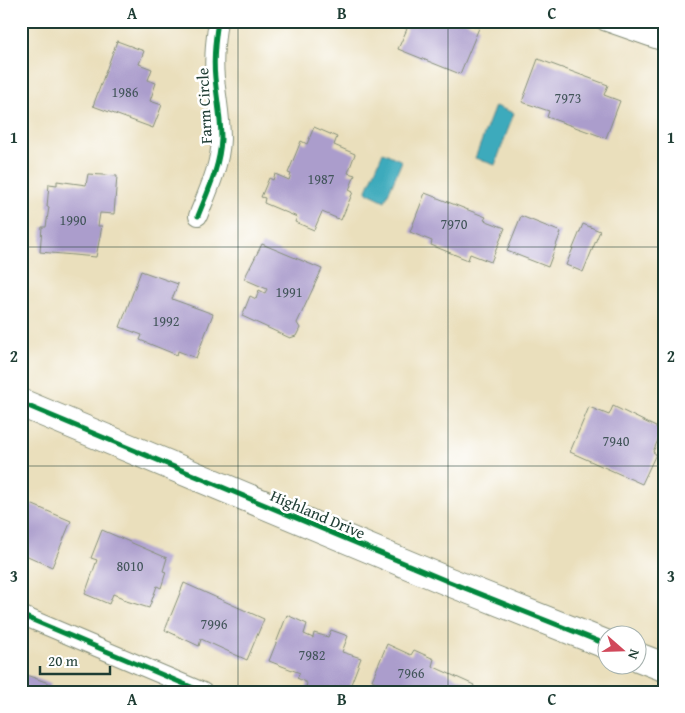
<svg xmlns="http://www.w3.org/2000/svg" width="685" height="713" font-family="'Gentium Book Plus',serif">
<rect width="100%" height="100%" fill="#fff"/>
<filter id="ink" filterUnits="userSpaceOnUse"><feTurbulence type="fractalNoise" baseFrequency=".02" numOctaves="2"/><feDisplacementMap in="SourceGraphic" scale="10" xChannelSelector="R" yChannelSelector="G"/><feConvolveMatrix kernelMatrix="1 2 1 2 8 2 1 2 1" color-interpolation-filters="sRGB"/></filter>
<filter id="wash" filterUnits="userSpaceOnUse"><feTurbulence type="fractalNoise" baseFrequency=".0096" numOctaves="4" result="noise"/><feDisplacementMap in="SourceGraphic" scale="20" xChannelSelector="R" yChannelSelector="G"/><feGaussianBlur stdDeviation="1.12" result="paint"/><feColorMatrix in="noise" values="0 0 0 0 0 0 0 0 0 0 0 0 0 0 0 0 0 1.4 0 .05"/><feComposite in="paint" operator="in"/></filter>
<g filter="url(#wash)">
<rect width="100%" height="100%" fill="#eadfbc"/>
<path fill="#3daabc" stroke="#2e7478" d="M495,106l19,7 -19,52 -20,-7z
M383,152l19,9 -17,40 -19,-9z"/>
<g id="blocks">
<path fill="#ab9dcc" d="M402,21h61l16,7 -19,46 -62,-25 9,-20 -6,-3z
M117,41l27,10 -5,13 13,5 -4,11 8,3 -6,18 12,4 -9,23 -60,-22z
M538,59l70,26 -4,10 16,6 -14,37 -59,-21 2,-6 -27,-9z
M314,127l23,10 -3,8 21,9 -7,19 7,2 -6,15 4,2 -12,28 -19,-8 -8,18 -19,-8 2,-5 -33,-14 1,-5 -4,-1 8,-19 4,2 2,-6 14,6 2,-6 -3,-1 13,-32 6,3z
M88,174l29,2 -3,38 -14,-1 -2,13h4l-6,31 -56,-5 2,-25h4l3,-20h-2l2,-23 8,1v-4l29,4z
M425,193l61,24 -2,3 21,8 -14,34 -21,-8 -2,6 -37,-15 1,-4 -22,-9z
M521,216l40,16 -13,35 -41,-16z
M583,224l17,7 -17,41 -17,-7z
M262,244l60,25 -25,54 3,5 -4,8 -6,2 -48,-22 8,-20 6,3 3,-9 6,3 2,-4 -23,-10z
M141,271l37,13 -6,15 41,15 -17,44 -18,-7 -1,4 -37,-15 2,-5 -22,-8z
M613,406l49,24 -9,22 3,2 -14,30 -72,-32 19,-45 20,8z
M26,502l45,19 -19,46 -31,-14v-47z
M102,530l65,28 -4,13 3,1 -5,16 -4,-2 -8,22 -26,-8v-2l-10,-4 -4,10 -24,-10 12,-34 -6,-2z
M184,583l80,36 -17,41 -46,-21 -2,7 -34,-16z
M287,615l20,9 -3,10 9,4 1,-5 14,4 3,-7 17,6 -6,16 19,6 -13,34 -16,-3 -1,3 -26,-1 2,-8 -10,-5 3,-5 -31,-12z
M387,644l24,11 3,-5 20,9 -2,7 42,19 -3,7 -82,-1 1,-2 -18,-9z
M21,673l30,11 -2,4 10,4h-38z"/>
</g>
</g>
<g filter="url(#ink)">
<use href="#blocks" fill-opacity="0" stroke="#848e78" stroke-width="1"/>
<g fill="none" stroke-linecap="round" stroke-linejoin="round">
<defs>
<path id="street" d="M604,21l60,21
M198,216c10,-25 22,-50 23,-77 0,-21 -4,-40 -6,-61 -2,-19 0,-38 3,-57
M21,615l182,77"/>
<path id="primary" d="M21,403l426,178 161,64
M638,657l26,10"/>
</defs>
<use href="#street" stroke="#848e78" stroke-width="20"/>
<use href="#primary" stroke="#848e78" stroke-width="30"/>
<use href="#street" stroke="#fff" stroke-width="18"/>
<use href="#primary" stroke="#fff" stroke-width="28"/>
<defs>
<path id="cycleway" d="M198,216c10,-25 22,-50 23,-77 0,-21 -4,-40 -6,-61 -2,-19 0,-38 3,-57
M21,403l426,178 161,64
M21,615l182,77"/>
</defs>
<use href="#cycleway" stroke="#fff" stroke-width="8"/>
<use href="#cycleway" stroke="#00873e" stroke-width="5"/>
</g>
</g>
<path fill="none" stroke="#1f3d34" stroke-width="1" stroke-opacity="0.55" d="M238,21v671M448,21v671M21,247h643M21,466h643"/>
<g text-anchor="middle" dominant-baseline="central" stroke-width="5" stroke-linejoin="round" paint-order="stroke">
<g font-size="14" fill="#42555a">
<text x="125" y="92">1986</text>
<text x="568" y="98">7973</text>
<text x="321" y="179">1987</text>
<text x="73" y="220">1990</text>
<text x="454" y="224">7970</text>
<text x="289" y="292">1991</text>
<text x="166" y="321">1992</text>
<text x="616" y="441">7940</text>
<text x="130" y="566">8010</text>
<text x="214" y="624">7996</text>
<text x="312" y="655">7982</text>
<text x="411" y="673">7966</text>
</g>
<g font-size="16" fill="#1f3d34" stroke="#fff">
<text transform="translate(204 106) rotate(-93)">Farm Circle</text>
<text transform="translate(318 514) rotate(23)">Highland Drive</text>
</g>
</g>
<rect width="685" height="713" fill="none" stroke="#fff" stroke-width="55"/>
<g transform="translate(622 650) rotate(110)"><circle r="24" fill="#ffffff" stroke="#a5b1ae"/>
<path d="M0-4L9 19L0 12L-9 19Z" fill="#d1495b"/>
<text y="-8" font-size="14" font-weight="bold" text-anchor="middle" fill="#1f3d34">N</text>
</g>
<path d="M40 666v8h70v-8" fill="none" stroke="#1f3d34" stroke-width="2.5"/>
<text x="48" y="666" font-size="15" fill="#1f3d34" stroke="#ffffff" stroke-width="4" paint-order="stroke">20 m</text>
<rect x="28" y="28" width="630" height="658" fill="none" stroke="#1f3d34" stroke-width="2"/>
<g font-size="16" text-anchor="middle" font-weight="bold" fill="#1f3d34">
<text x="132" y="19">A</text>
<text x="342" y="19">B</text>
<text x="552" y="19">C</text>
<text x="14" y="143">1</text>
<text x="671" y="143">1</text>
<text x="14" y="362">2</text>
<text x="671" y="362">2</text>
<text x="14" y="582">3</text>
<text x="671" y="582">3</text>
<text x="132" y="705">A</text>
<text x="342" y="705">B</text>
<text x="552" y="705">C</text>
</g>
</svg>
